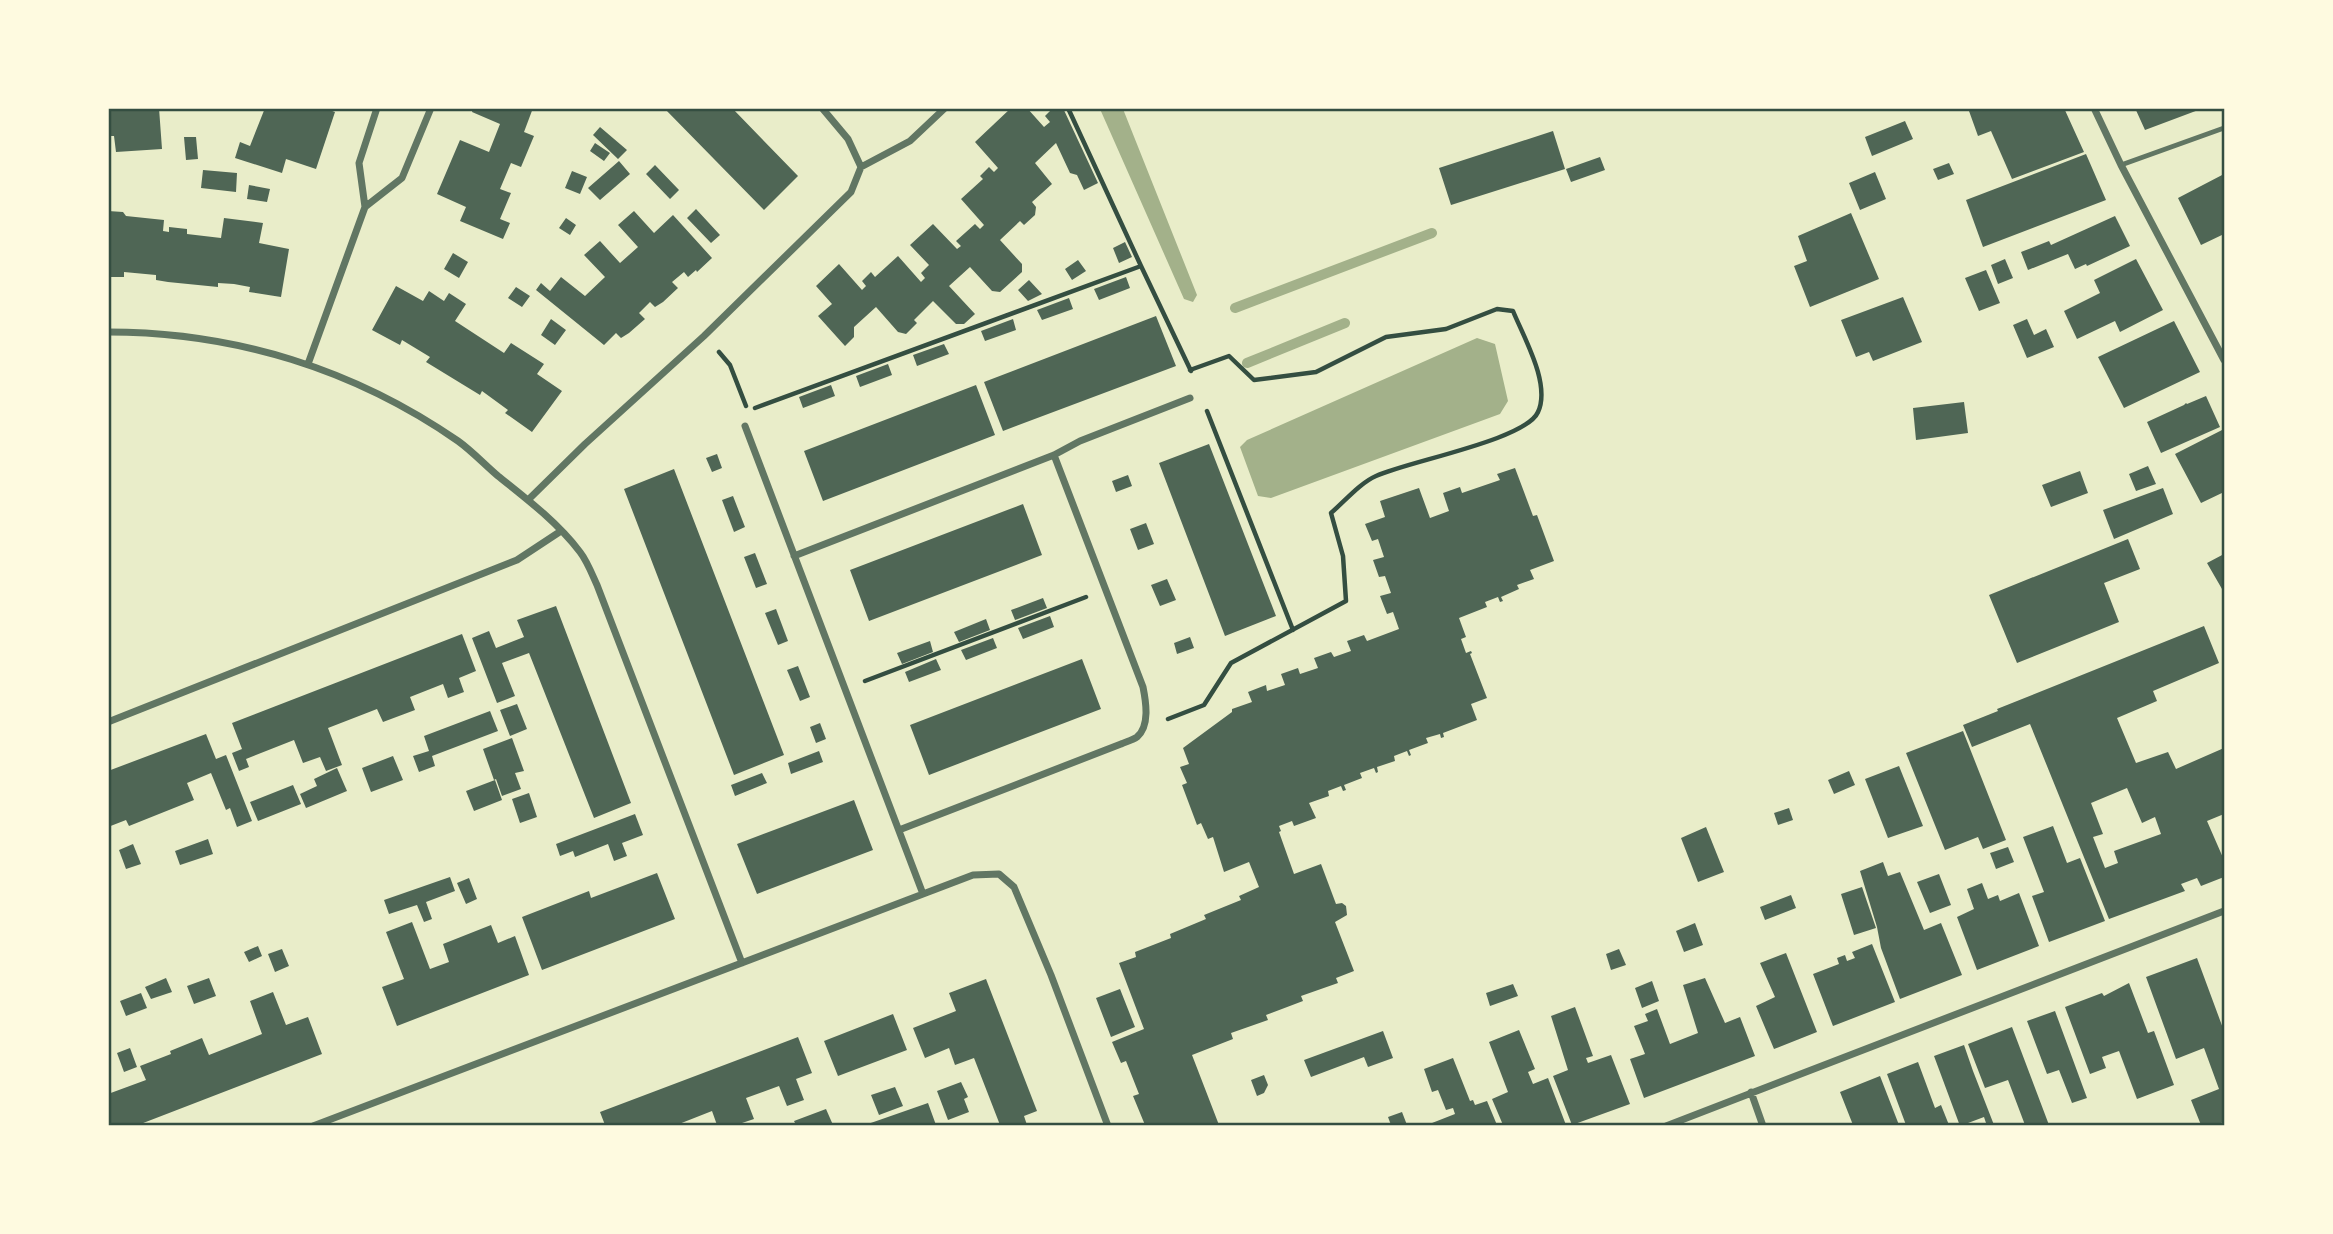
<svg xmlns="http://www.w3.org/2000/svg" width="2333" height="1234" font-family="'Times New Roman',serif">
<rect width="100%" height="100%" fill="#e9edc9"/>
<path fill="#a3b18a" d="M1100,109h23l74,186 -4,7 -9,-3z
M1477,338l18,6 13,57 -8,13 -229,84 -13,-2 -18,-49 7,-7z"/>
<g fill="none" stroke-linecap="round" stroke-linejoin="round">
<path stroke="#a3b18a" stroke-width="10" d="M1235,308l197,-75
M1247,363l98,-40"/>
</g>
<path fill="#4f6655" fill-rule="evenodd" d="M108,108h51l3,41 -46,3 -2,-16h-6z
M265,108h59l11,4 -19,57 -30,-10 -4,14 -47,-15 5,-16 10,4z
M473,108h60l-9,24 10,4 -13,31 -10,-4 -11,26 11,4 -11,26 10,4 -7,16 -43,-18 6,-14 -29,-13 23,-54 29,12 11,-28 -28,-12z
M664,108h68l66,68 -34,34z
M1011,108h16l17,19 6,-5 -5,-6 8,-8h10l35,75 -14,7 -7,-15 -7,-2 -14,-30 -21,20 17,21 -20,18 4,5 -1,8 -11,10 -4,-4 -20,19 22,24v8l-22,20 -8,-1 -22,-24 -21,19 26,28 -11,10h-8l-23,-23 -19,19 3,3 -11,11 -8,-2 -22,-25 -22,20v10l-9,9 -27,-30 14,-12 -16,-18 23,-22 23,26 4,-4 -4,-5 9,-9 4,5 23,-21 23,26 4,-4 -4,-5 8,-8 -19,-20 23,-21 24,25 4,-3 -5,-5 19,-17 5,5 4,-4 -23,-26 22,-20 -3,-3 9,-9 5,5 4,-4 -23,-26z
M1975,108h89l20,44 -72,27 -21,-48 -13,5 -9,-25z
M2135,108h66v1l-56,21z
M1905,121l8,18 -41,17 -7,-19z
M600,127l27,23 -9,9 -25,-24z
M1553,131l12,38 -114,36 -12,-37z
M184,137h12l2,22 -12,1z
M595,143l15,10 -6,8 -14,-10z
M2086,154l20,46 -123,47 -17,-47z
M1600,157l5,13 -34,12 -5,-13z
M619,161l11,13 -30,26 -12,-12z
M1949,163l5,11 -16,6 -5,-11z
M655,165l24,25 -9,9 -24,-25z
M203,170l34,3 -1,19 -35,-4z
M572,171l15,6 -7,17 -15,-6z
M1875,172l11,27 -26,11 -11,-27z
M2224,174v60l-23,11 -23,-47z
M249,185l21,4 -3,13 -20,-3z
M696,209l24,26 -9,8 -24,-25z
M108,211l15,1 3,4 38,4 -1,11 6,1v-5l18,2v5l34,4 3,-20 39,5 -4,20 30,6 -8,48 -32,-5 1,-5 -16,-3 -16,-1v4l-50,-5 -12,-2v-5l-32,-3v5h-16z
M634,211l20,22 19,-18 39,43 -15,14 -1,-2 -8,7 -4,-5 -12,10 6,6 -15,14 -8,5 -5,-5 -11,11 6,6 -16,14 -8,5 -5,-5 -12,12 -68,-55 5,-7 9,8 11,-14 24,19 20,-19 -21,-22 16,-14 20,22 18,-16 -20,-22z
M1851,213l28,66 -69,28 -16,-41 13,-5 -9,-25z
M2115,216l15,30 -43,20 -1,-2 -11,5 -7,-15 -40,16 -7,-18 28,-11 2,4z
M566,218l10,7 -6,10 -11,-7z
M1125,242l7,15 -13,6 -6,-15z
M453,253l15,9 -9,16 -15,-9z
M2005,259l8,19 -15,6 -7,-19z
M2136,259l27,51 -43,22 -5,-11 -38,18 -13,-28 36,-18 -6,-13z
M1078,260l8,11 -14,9 -7,-11z
M1986,270l14,33 -21,8 -14,-33z
M1126,277l4,11 -31,12 -5,-11z
M1029,280l13,14 -14,7 -10,-11z
M396,286l27,15 6,-10 15,10 5,-8 17,11 -11,17 49,32 7,-10 33,21 -7,10 25,17 -30,41 -27,-19 3,-3 -26,-19 -2,4 -54,-33 4,-5 -28,-17 -2,5 -28,-15z
M516,287l14,9 -8,11 -14,-9z
M1903,297l19,45 -49,19 -4,-9 -13,5 -15,-37z
M1069,298l4,11 -31,11 -5,-10z
M1156,316l20,50 -173,65 -19,-49z
M551,319l15,11 -11,15 -14,-10z
M1013,319l3,11 -31,11 -4,-10z
M2027,319l7,16 12,-6 8,18 -27,11 -14,-33z
M2174,321l26,51 -76,36 -26,-51z
M944,344l5,10 -32,12 -4,-11z
M888,364l4,11 -32,12 -4,-11z
M831,385l4,11 -32,12 -4,-11z
M976,385l19,50 -172,66 -19,-50z
M2206,396l14,31 -59,26 -14,-31 37,-17 2,-2 1,1z
M1964,402l4,31 -52,7 -3,-32z
M2224,429v63l-23,11 -26,-49z
M1209,444l67,172 -51,20 -66,-173z
M717,454l5,14 -10,4 -6,-14z
M2148,466l8,18 -20,7 -7,-17z
M1515,468l18,48 4,-1 17,46 -24,9 4,9 -17,6 2,4 -18,8 2,4 -3,1 -2,-5 -13,5 2,5 -28,11 7,19 -5,2 5,14 5,-2 1,2 -2,1 17,44 -16,6 6,16 -34,13 1,4 -3,1 -1,-4 -14,4 2,5 -19,7 2,5 -2,1 -2,-5 -13,5 1,5 -18,6 1,5 -2,1 -2,-5 -14,5 2,5 -18,7 2,5 -3,1 -2,-5 -13,5 1,5 -20,7 7,15 -22,8 -2,-5 -13,5 2,5 -2,1 15,42 27,-10 15,40 6,-1 4,3 1,9 -12,7 19,49 -18,7 2,5 -37,13 2,5 -37,14 2,5 -37,13 2,6 -41,16 27,70h-74l-12,-29 6,-2 -13,-33 -5,2 -9,-21 32,-13 -25,-66 17,-6 -1,-5 36,-14 -1,-4 36,-15 -2,-4 37,-15 -2,-4 20,-9 -10,-25 -25,10 -11,-35 -5,2 -7,-16 -4,2 -15,-40 5,-2 -7,-16 9,-3 -6,-16 49,-36v-3l20,-7 -4,-10 18,-7 1,6 18,-6 -4,-11 17,-6 2,6 18,-6 -4,-10 17,-6 3,5 17,-6 -4,-10 17,-6 3,6 32,-12 -6,-17 -6,2 -7,-18 11,-3 -6,-17 -6,1 -6,-17 11,-3 -6,-18 -6,2 -7,-17 20,-7 -5,-16 39,-13 11,30 19,-7 -6,-18 17,-6 2,6 38,-13 -3,-6z
M674,469l110,286 -50,20 -110,-286z
M2080,471l8,22 -37,14 -9,-22z
M1128,475l4,11 -16,6 -4,-11z
M2163,488l10,26 -59,25 -11,-29z
M733,496l12,31 -11,5 -12,-32z
M1023,504l19,51 -173,66 -19,-51z
M1146,523l8,21 -16,6 -8,-21z
M2128,539l12,30 -36,14 15,39 -102,41 -28,-68z
M755,553l12,31 -11,4 -12,-31z
M2224,554v34l-2,1 -15,-26z
M1167,579l9,21 -16,6 -9,-21z
M1043,598l4,10 -32,12 -4,-10z
M556,606l75,197 -37,15 -65,-165 -27,10 13,33 -18,7 -25,-65 17,-7 7,17 28,-11 -7,-17z
M776,609l12,32 -10,4 -13,-32z
M1050,616l4,11 -31,12 -5,-11z
M986,619l4,11 -31,12 -5,-10z
M2204,626l15,37 -66,28 4,10 -40,17 19,45 32,-11 8,17 48,-21v66l-17,7 17,39v17l-23,9 -4,-8 -16,6 4,7 -76,28 -79,-195 -58,23 -9,-22 35,-14 -1,-2zM2127,788l15,35 13,-6 6,17 -47,17 4,12 -13,5 -12,-31 10,-3 -12,-31z
M462,634l14,37 -17,7 5,14 -16,6 -5,-14 -33,13 5,13 -32,12 -6,-13 -49,19 14,37 -16,6 -6,-14 -17,6 -9,-23 -48,19 3,8 -10,4 -7,-18 10,-4 -10,-26z
M1190,637l4,11 -17,6 -3,-11z
M993,638l4,10 -31,12 -5,-10z
M930,641l3,11 -31,12 -5,-11z
M936,659l5,11 -32,12 -4,-10z
M1082,659l19,50 -172,66 -19,-50z
M798,666l12,31 -10,4 -13,-31z
M517,704l10,25 -17,7 -10,-26z
M490,711l8,20 -66,25 3,10 -16,6 -6,-16 16,-5 -5,-15z
M820,723l6,16 -10,4 -6,-16z
M1963,731l43,109 -23,9 -5,-12 -33,13 -39,-97z
M206,734l10,25 10,-4 26,66 -15,6 -7,-19 -4,2 -15,-37 -24,10 7,17 -65,26 -3,-6 -18,7v-56z
M512,738l12,33 -9,2 6,16 -19,7 -6,-17 -2,1 -11,-31z
M819,751l4,11 -32,12 -3,-11z
M393,756l10,24 -32,12 -9,-24z
M1899,766l24,60 -35,12 -23,-59z
M337,768l10,23 -41,17 -6,-14 17,-8 -3,-7z
M1849,771l6,14 -21,9 -6,-14z
M762,773l5,10 -32,13 -4,-11z
M495,780l7,20 -28,11 -8,-20z
M293,785l8,19 -43,17 -8,-19z
M529,793l8,24 -17,6 -8,-24z
M854,800l19,50 -116,44 -20,-50z
M1789,808l4,12 -15,5 -4,-12z
M635,814l8,21 -21,8 5,13 -13,5 -6,-17 -33,13 -2,-6 -13,5 -4,-12z
M2053,826l14,37 13,-5 25,63 -56,21 -17,-46 12,-4 -21,-55z
M1706,827l18,45 -26,10 -17,-44z
M208,839l5,15 -33,11 -5,-14z
M133,844l8,20 -15,5 -7,-19z
M2008,847l6,15 -18,7 -6,-16z
M1883,862l5,14 12,-4 24,58 17,-7 21,52 -62,24 -19,-51 -4,-21 -17,-56z
M657,873l18,46 -133,51 -20,-53 67,-26 2,7z
M1939,874l12,31 -21,8 -13,-31z
M450,877l5,14 -29,11 6,17 -8,3 -7,-17 -28,9 -5,-14z
M469,878l8,21 -11,5 -9,-21z
M1982,883l6,16 10,-4 2,6 19,-8 20,53 -62,24 -20,-53 17,-8 -7,-20z
M1862,887l14,41 -22,7 -13,-41z
M1791,895l5,13 -31,12 -5,-13z
M412,922l18,47 19,-7 -6,-18 48,-19 7,18 17,-7 14,39 -132,51 -15,-39 22,-8 -18,-47z
M1695,923l8,22 -19,7 -8,-21z
M1872,944l23,58 -62,24 -20,-52 26,-10 -2,-6 8,-3 2,6 8,-3 -3,-6z
M258,946l4,10 -13,6 -5,-10z
M282,949l7,17 -14,6 -7,-18z
M1619,949l7,16 -15,5 -5,-16z
M1786,953l31,79 -43,17 -18,-43 19,-9 -15,-34z
M2197,958l27,73v91l-9,3h-14l-10,-25 28,-11 -15,-41 -28,11 -30,-82z
M166,978l6,14 -21,7 -6,-12z
M209,978l7,18 -22,8 -7,-18z
M1705,978l20,45 15,-6 15,39 -111,42 -14,-39 15,-5 -11,-28 14,-5 -3,-7 12,-5 13,35 28,-11 -15,-48z
M986,979l51,132 -13,5 3,9h-27l-26,-67 -19,7 -6,-17 -24,10 -12,-30 43,-17 -7,-18z
M1652,981l7,20 -17,7 -7,-20z
M2129,983l19,50 6,-2 20,54 -37,14 -18,-48 -17,6 4,11 -16,6 -25,-67 37,-14 2,3z
M1513,984l5,12 -28,10 -4,-13z
M1120,989l15,38 -24,10 -15,-39z
M273,992l13,33 22,-8 14,37 -184,71h-30v-31l38,-14 -6,-14 31,-12 -1,-3 32,-13 7,17 53,-21 -12,-33z
M141,993l6,15 -21,8 -6,-15z
M1575,1007l18,49 -7,2 2,5 23,-8 19,49 -58,21 -19,-49 15,-6 -17,-54z
M2055,1011l32,87 -15,5 -13,-33 -12,4 -20,-53z
M893,1014l14,36 -69,26 -14,-35z
M2012,1027l37,98h-24l-17,-45 -23,8 -17,-44z
M1519,1030l16,39 -7,3 5,12 15,-6 18,47h-63l-11,-26 16,-7 -19,-50z
M1383,1031l10,27 -25,9 -4,-10 -53,20 -7,-17z
M798,1037l14,36 -16,6 8,21 -17,6 -8,-20 -33,12 8,21 -18,6h-19l-5,-14 -33,13 1,1h-75l-5,-13z
M1964,1045l9,26 21,54h-14l6,-2 -2,-6 -24,9 -26,-70z
M130,1048l7,19 -13,5 -7,-19z
M1453,1058l17,43 3,-1 2,5 12,-4 10,24h-64l-1,-2 23,-9 -2,-6 -7,2 -8,-20 -6,2 -8,-23z
M1918,1062l17,46 6,-3 8,20h-43l-19,-51z
M1264,1075l4,10 -4,8 -7,3 -6,-16z
M1880,1076l19,49h-46l-13,-33z
M961,1082l7,15 -4,2 5,13 -21,8 -11,-29z
M895,1087l8,19 -24,9 -8,-20z
M928,1103l8,22h-71z
M826,1109l7,16h-37l-2,-4z
M1402,1112l5,13h-16l-3,-8z"/>
<g fill="none" stroke-linecap="round" stroke-linejoin="round">
<path stroke="#344e41" stroke-width="4.5" d="M1068,108l73,158
M719,352l11,13 16,41
M755,408l386,-142 50,105
M1207,411l86,219
M865,681l221,-84
M1168,719l36,-14 27,-42 115,-62 -3,-45 -12,-43c14,-12 29,-30 45,-37 33,-15 150,-36 162,-64 13,-28 -14,-74 -25,-101l-16,-2 -51,20 -60,8 -70,35 -62,8 -25,-24 -39,14"/>
<path stroke="#617663" stroke-width="5" d="M2121,165l103,-37"/>
<path stroke="#617663" stroke-width="7" d="M822,108l26,31 13,28
M2094,108l27,57 103,195
M365,207l37,-29 29,-70
M108,332c127,0 246,37 350,109 14,10 27,24 40,35 29,23 60,47 82,76 7,9 12,22 17,33l145,378
M308,364l57,-157 -6,-44 18,-55
M745,426l178,468
M528,500l57,-56 119,-108 147,-144 10,-25 49,-26 35,-33
M794,556l260,-101 26,-14 110,-43
M108,722l409,-162 44,-29
M899,830l222,-86c4,-2 12,-4 16,-7 13,-11 9,-35 6,-50l-89,-232
M1751,1092l12,34
M313,1126l660,-251 26,-1 15,13 37,88 57,151
M1666,1126l558,-215"/>
</g>
<rect width="2333" height="1234" fill="none" stroke="#fefae0" stroke-width="220"/>
<rect x="110" y="110" width="2113" height="1014" fill="none" stroke="#344e41" stroke-width="2.5"/>
</svg>
